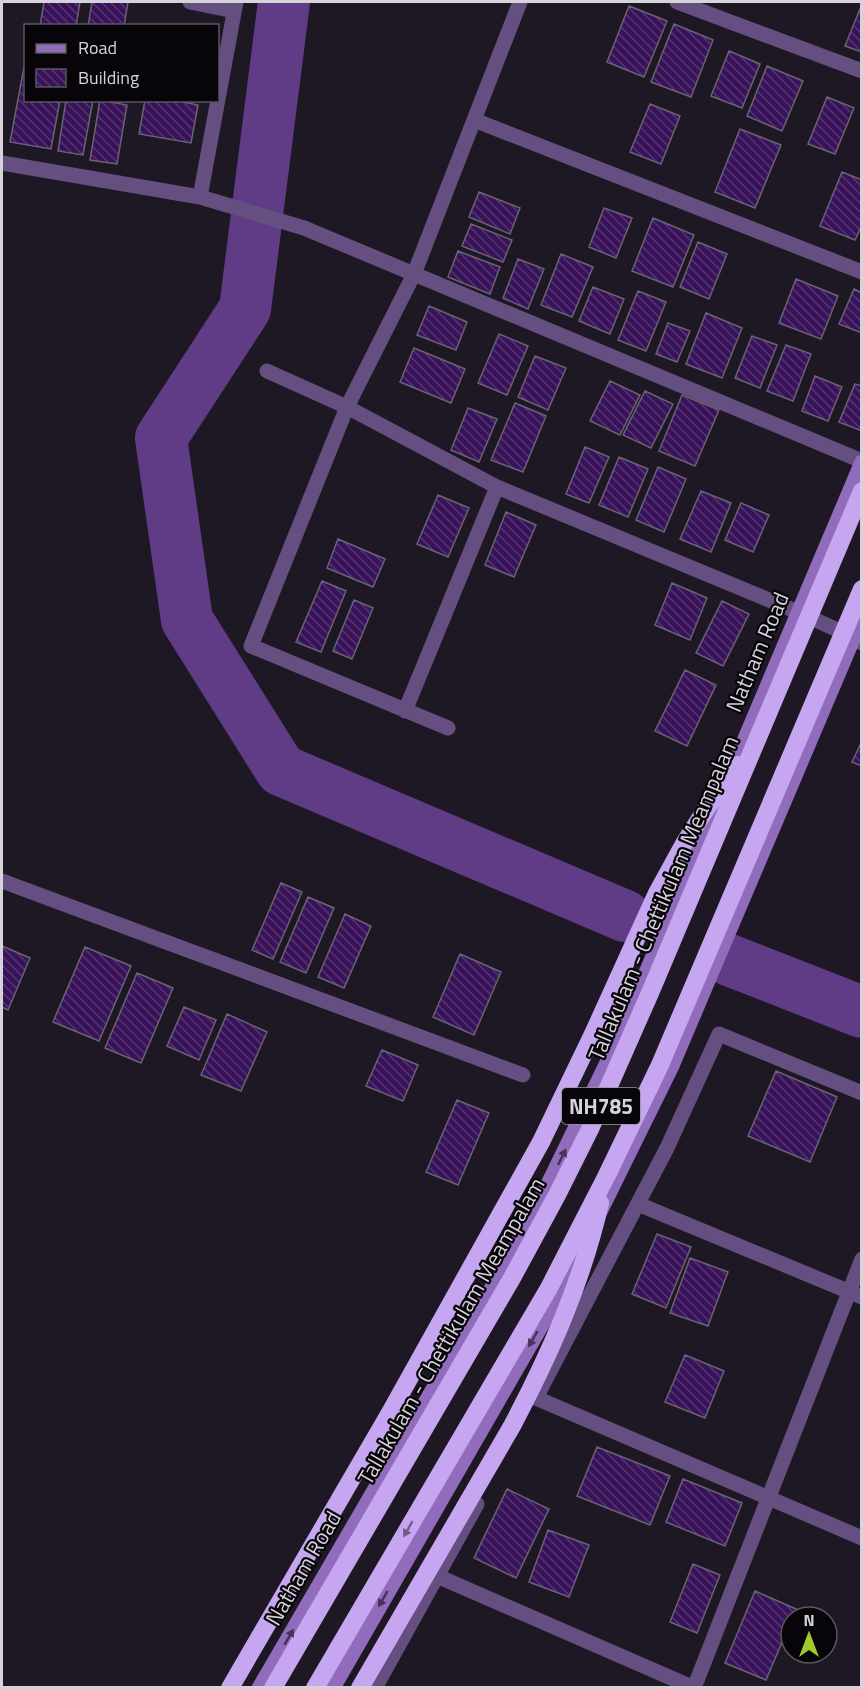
<svg xmlns="http://www.w3.org/2000/svg" width="863" height="1689" font-family="'Titillium Web',sans-serif">
<defs>
<pattern id="building-back-hatch" width="6" height="6" patternUnits="userSpaceOnUse" patternTransform="scale(1.5)"><rect width="6" height="6" fill="#39135a"/><path d="M-1 5l2 2M0 0l6 6M5-1l2 2" fill="none" stroke="#553471"/></pattern>
</defs>
<rect width="100%" height="100%" fill="#1d1824"/>
<g fill="none" stroke-linecap="round" stroke-linejoin="round">
<path stroke="#603c86" stroke-width="52" d="M284,2l-39,307 -84,129 26,182 94,150 344,146
M729,960l133,52"/>
</g>
<path fill="url(#building-back-hatch)" stroke="#696372" stroke-width="1.5" d="M44,2h36l-4,24h-36z
M92,2h36l-4,24h-36z
M862,4v48l-17,-6z
M629,6l38,15 -23,56 -37,-15z
M674,24l39,16 -22,57 -40,-15z
M729,51l31,13 -18,44 -31,-12z
M767,66l36,15 -21,50 -35,-15z
M24,67l2,1v32h34l-9,49 -41,-7z
M827,97l27,11 -19,46 -27,-10z
M66,100h27l-10,55 -25,-4z
M100,100l27,5 -10,59 -27,-4z
M145,100h29l24,5 -7,38 -52,-9z
M650,104l30,12 -19,48 -31,-12z
M740,129l41,16 -26,63 -40,-16z
M842,172l20,8v45l-7,15 -35,-14z
M479,192l41,16 -10,26 -41,-17z
M604,208l28,10 -16,40 -27,-11z
M653,218l41,17 -21,52 -41,-16z
M471,224l41,16 -9,22 -41,-16z
M698,242l29,12 -18,45 -29,-12z
M458,251l42,16 -10,27 -42,-17z
M561,254l32,13 -21,50 -31,-12z
M518,259l26,10 -16,40 -25,-11z
M796,279l42,17 -17,43 -42,-16z
M593,287l31,12 -14,35 -31,-13z
M854,289l8,4v40l-23,-9z
M638,291l28,11 -20,49 -28,-11z
M429,306l38,16 -11,28 -39,-15z
M706,313l36,15 -20,50 -36,-14z
M668,323l22,8 -13,31 -21,-8z
M499,334l29,12 -21,49 -29,-12z
M752,336l25,9 -17,43 -25,-10z
M786,345l25,9 -18,47 -26,-10z
M414,348l51,21 -14,34 -51,-21z
M535,356l31,12 -18,42 -30,-13z
M815,376l27,11 -14,34 -26,-10z
M610,381l30,14 -20,40 -30,-14z
M855,384l7,2v45l-23,-9z
M645,391l28,13 -22,44 -28,-13z
M682,395l37,15 -24,56 -36,-15z
M515,403l31,13 -23,56 -32,-12z
M468,408l29,11 -18,43 -28,-12z
M585,447l24,10 -20,46 -23,-9z
M619,457l29,12 -20,48 -29,-12z
M658,467l28,12 -22,53 -28,-12z
M701,491l30,12 -20,49 -31,-13z
M438,495l31,13 -21,49 -31,-13z
M741,503l28,12 -16,37 -28,-12z
M506,512l30,13 -22,52 -29,-12z
M338,539l47,20 -12,28 -46,-19z
M322,581l24,10 -25,61 -25,-10z
M672,583l35,15 -17,42 -35,-15z
M354,600l19,8 -21,51 -19,-8z
M722,601l27,13 -26,52 -27,-13z
M685,670l31,15 -29,61 -32,-15z
M862,741v25l-10,-4z
M281,883l21,9 -29,67 -21,-9z
M308,897l26,11 -28,65 -26,-11z
M345,914l26,12 -27,62 -26,-11z
M2,946l28,12 -22,52 -6,-3z
M85,947l46,19 -32,75 -46,-19z
M460,954l41,18 -27,63 -41,-18z
M137,973l36,15 -32,75 -36,-15z
M184,1007l32,13 -17,40 -32,-14z
M227,1014l40,18 -26,59 -40,-16z
M382,1050l36,15 -15,36 -37,-15z
M776,1071l61,26 -27,65 -62,-26z
M457,1100l32,13 -31,72 -32,-13z
M657,1234l34,13 -25,61 -34,-14z
M690,1258l38,14 -20,54 -38,-13z
M685,1355l39,16 -19,47 -40,-16z
M597,1447l73,29 -20,49 -73,-29z
M683,1479l59,24 -17,43 -59,-24z
M507,1489l42,20 -33,69 -42,-20z
M548,1530l41,15 -20,52 -40,-15z
M693,1564l27,11 -23,58 -27,-11z
M755,1591l41,18 -3,8h-2v4l-25,59 -41,-17z"/>
<g fill="none" stroke-linecap="round" stroke-linejoin="round">
<path stroke="#654f81" stroke-width="15" d="M190,2l44,9
M677,2l185,69
M474,120l388,152
M2,163l198,34 104,31 558,233
M200,197l36,-195
M267,371l80,36 150,80 301,125 55,25 9,6
M405,711l92,-224
M448,728l-197,-82 96,-239 67,-133 106,-272
M2,881l521,194
M638,1204l224,93
M538,1394l129,-246 52,-114 143,59
M536,1398l326,140
M437,1576l257,112
M375,1688l102,-184
M694,1688l168,-429"/>
<path stroke="#916cbc" stroke-width="15" d="M730,774l132,-312
M598,1216l73,-148 191,-450
M259,1688l219,-376 38,-67 35,-67 65,-134 102,-242
M333,1688l214,-372 34,-65"/>
<path stroke="#c6a6f0" stroke-width="18" d="M230,1688l161,-277 150,-269 52,-108 64,-141 28,-51 23,-36 30,-41
M273,1688l239,-410 45,-83 33,-66 60,-136 212,-502
M315,1688l234,-400 58,-113 53,-110 202,-476
M360,1688l152,-262c38,-72 70,-144 88,-223"/>
</g>
<defs><path id="oneway-solid" d="M-6-.8H1V-3.2L6.5 0L1 3.2V.8H-6Z" transform="scale(1.5)"/></defs>
<g fill="#45335a">
<use href="#oneway-solid" transform="translate(562 1157) rotate(-64)"/>
<use href="#oneway-solid" transform="translate(533 1339) rotate(120)"/>
<use href="#oneway-solid" transform="translate(383 1599) rotate(120)"/>
<use href="#oneway-solid" transform="translate(289 1637) rotate(-60)"/>
</g>
<use fill="#705e88" href="#oneway-solid" transform="translate(408 1529) rotate(120)"/>
<g text-anchor="middle" dominant-baseline="central" stroke-width="4.5" stroke-linejoin="round" paint-order="stroke">
<rect fill="#070509" stroke="#98959c" stroke-width="1.5" x="562" y="1088" width="78" height="36" rx="4.5"/>
<g font-size="21" font-weight="bold" fill="#d6d3db">
<text x="601" y="1106">NH785</text>
</g>
<g font-size="22" fill="#d6d3db" stroke="#070509">
<text transform="translate(757 652) rotate(-67)">Natham Road</text>
<text transform="translate(663 898) rotate(-67)">Tallakulam - Chettikulam Meampalam</text>
<text transform="translate(451 1331) rotate(-60)">Tallakulam - Chettikulam Meampalam</text>
<text transform="translate(303 1568) rotate(-60)">Natham Road</text>
</g>
</g>
<rect width="863" height="1689" fill="none" stroke="#d6d3db" stroke-width="6"/>
<rect x="24" y="24" width="195" height="78" fill="#070509" stroke="#5a575d" stroke-width="1.5"/>
<rect x="36" y="44" width="30" height="9" fill="#916cbc" stroke="#5a575d" stroke-width="1.5"/>
<text x="78" y="54" font-size="18" fill="#d6d3db">Road</text>
<rect x="36" y="69" width="30" height="18" fill="url(#building-back-hatch)" stroke="#5a575d" stroke-width="1.5"/>
<text x="78" y="84" font-size="18" fill="#d6d3db">Building</text>
<g transform="translate(809 1635)"><circle r="28" fill="#070509" stroke="#5a575d" stroke-width="1.5"/>
<path d="M0-4.5L10 22L0 15L-10 22Z" fill="#a0ca2c"/>
<text y="-9" font-size="16" font-weight="bold" text-anchor="middle" fill="#d6d3db">N</text>
</g>
</svg>
